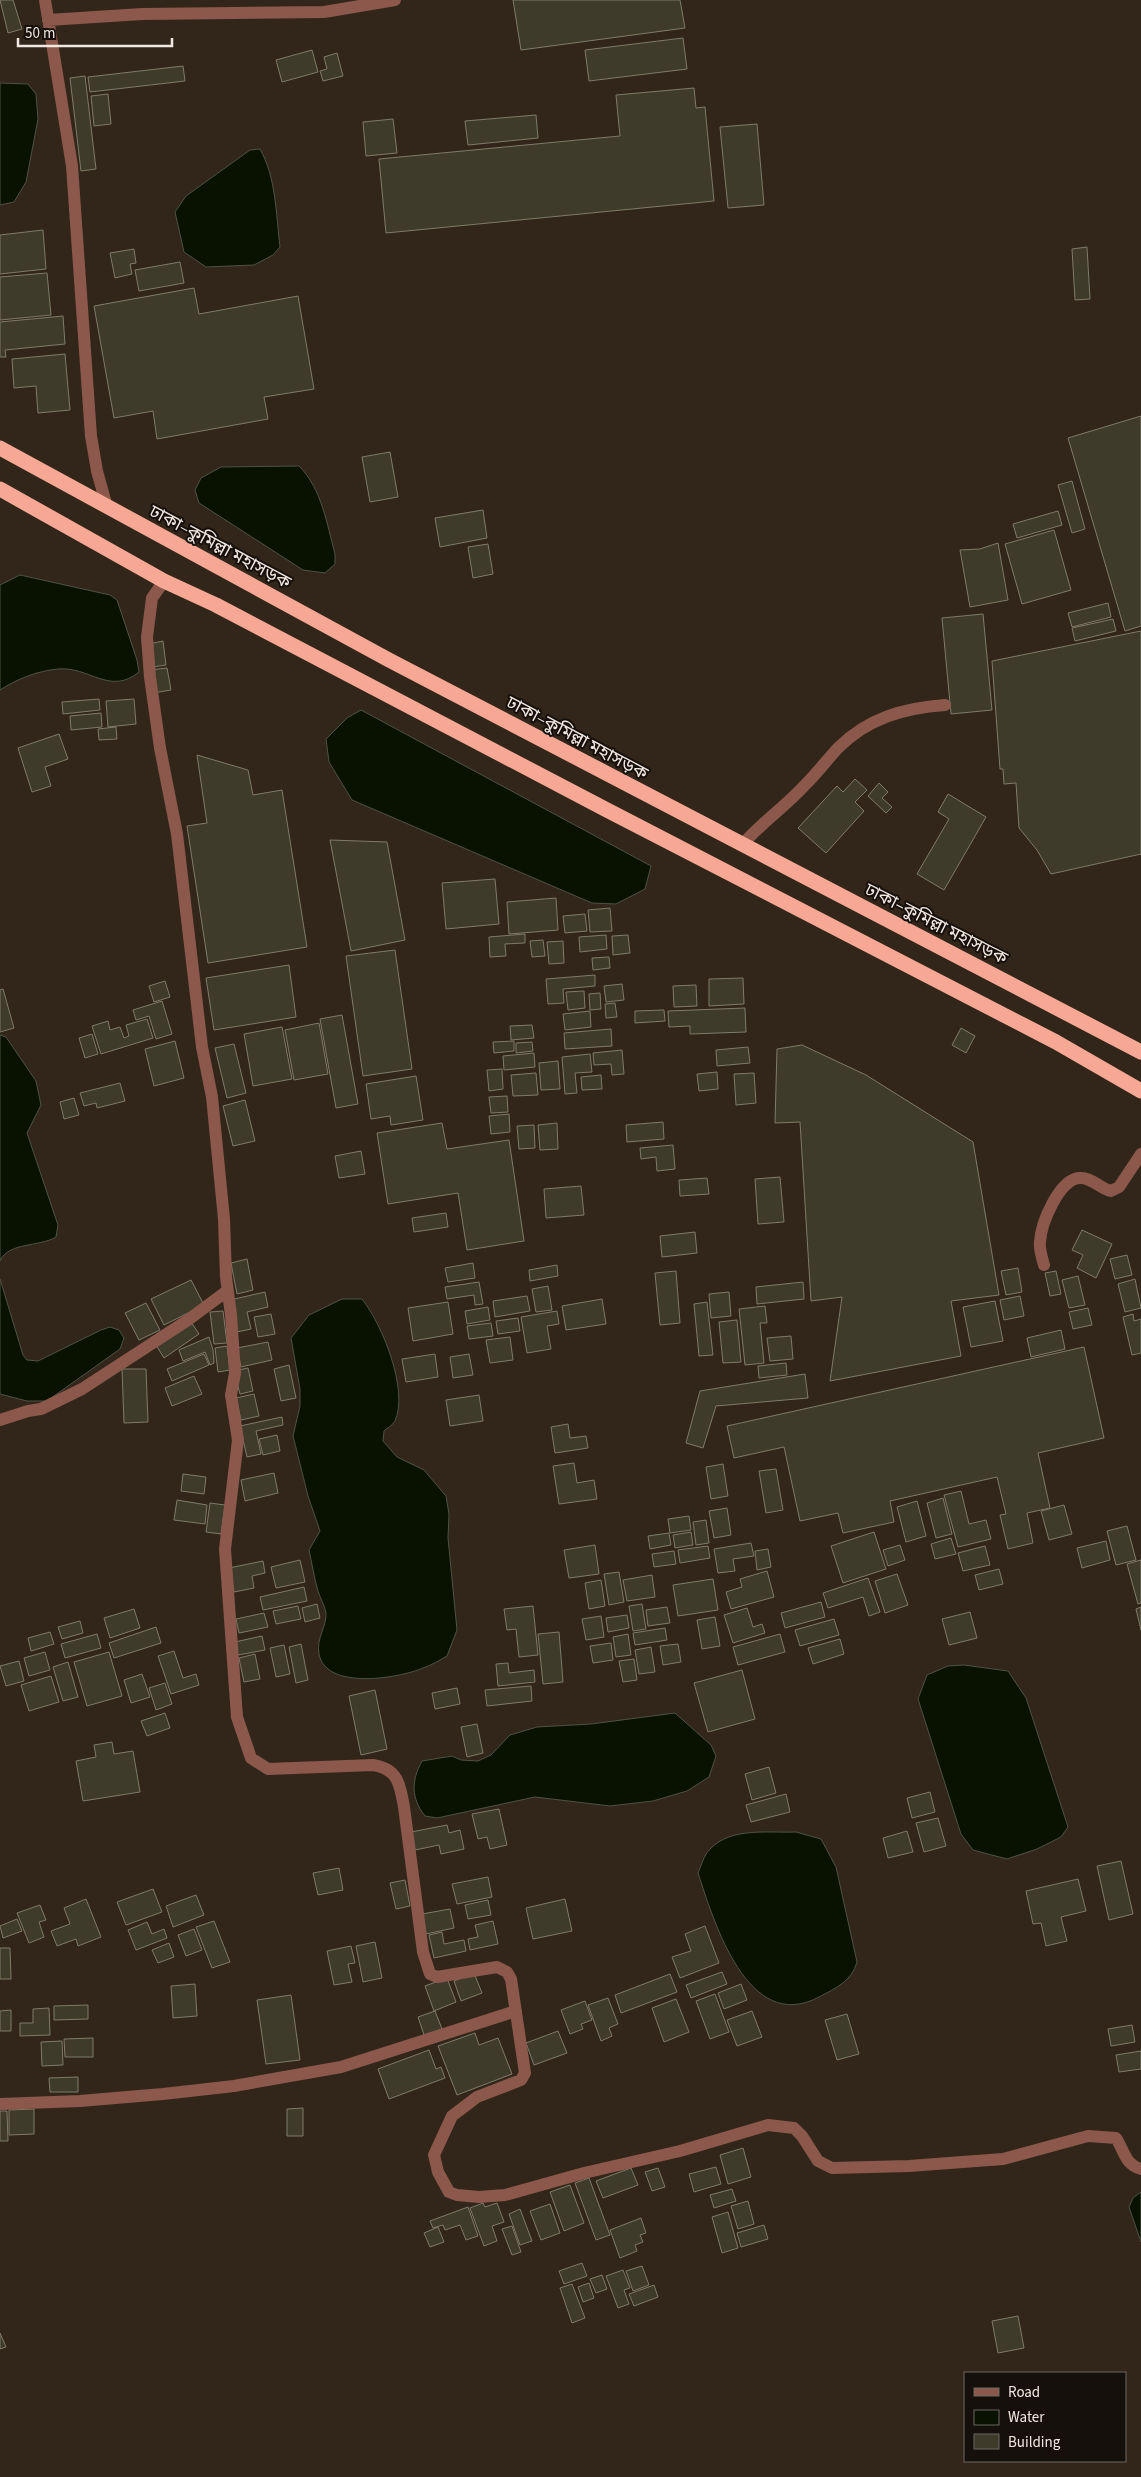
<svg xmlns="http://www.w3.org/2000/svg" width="1141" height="2477" font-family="'Source Sans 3','Noto Sans Bengali',sans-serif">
<rect width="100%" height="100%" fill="#32261a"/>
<path fill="#091201" stroke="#4f5244" d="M0,83l28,1 8,10 2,25 -12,63 -12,20 -14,3z
M260,149c16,28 16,65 20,98l-7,8 -19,10 -48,2 -22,-15 -9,-40 11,-16 64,-46z
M299,466c23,23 28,59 36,88v10l-10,9 -22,-3 -104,-67 -4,-13 6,-12 20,-11z
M20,575l90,20 7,5 20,60 2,12c-29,24 -50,-6 -81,-3 -21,2 -41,10 -58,21v-105z
M361,710l290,156 -6,23 -29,15 -24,-1 -240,-103 -23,-38 -3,-23 21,-21z
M0,1035l6,2 30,44 5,24 -14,28 31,92 -2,12c-16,10 -48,5 -56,24z
M0,1279l23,76 4,5 11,1 63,-31 9,-3 9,3 5,8 -4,11 -73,52h-20l-27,-7z
M342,1299h20c20,25 47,91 33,122 -2,4 -8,7 -11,10l-1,10 14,16 27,13 22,26 3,18 -1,24 9,92 -10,26c-7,4 -15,9 -24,12 -23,10 -97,23 -104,-14 -3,-16 8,-28 7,-41 -1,-7 -6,-15 -8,-22 -4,-13 -6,-28 -9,-41l11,-19 -12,-35 -15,-60 7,-30v-17l-9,-51 18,-23z
M964,1665l44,6 18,27 42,129 -7,10 -24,12 -30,10 -34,-9 -12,-16 -43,-135 9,-24 21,-9z
M675,1713l36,32 5,11 -7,21 -22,14 -34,10 -43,5 -75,-9 -98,21 -12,-2c-14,-18 -14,-35 -3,-55l30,-5 9,4 17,1 13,-6 19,-20 27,-8 54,-3z
M796,1832l25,7 15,28 21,95c-5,19 -21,26 -38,35 -71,38 -105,-75 -121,-124 3,-7 6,-18 12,-24 21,-22 58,-16 86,-17z
M1141,2192v50l-12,-35 4,-9z"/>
<path fill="#3f3b2b" stroke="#7f7b69" d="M0,0h13l9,29 -14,4z
M513,0h167l5,28 -164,22z
M683,38l4,31 -98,12 -4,-31z
M312,50l6,22 -36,10 -6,-22z
M337,53l6,23 -20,5 -3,-10 7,-2 -3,-12z
M183,66l2,15 -95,11 -2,-15z
M85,76l11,93 -15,2 -11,-93z
M694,88l2,20 9,-1 9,94 -328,32 -7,-74 241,-23 -4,-41z
M108,94l3,30 -17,2 -3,-30z
M536,115l2,23 -70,7 -3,-24z
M393,119l4,34 -31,3 -3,-34z
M757,124l7,81 -36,3 -8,-81z
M43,230l3,39 -46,5v-39z
M1087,247l3,52 -15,1 -3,-51z
M134,249l2,14 -6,1 2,10 -17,4 -5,-25z
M180,262l4,21 -45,8 -4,-21z
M47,273l4,42 -51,5v-43z
M194,288l5,26 99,-18 16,93 -50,8 4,22 -111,20 -4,-28 -39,7 -20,-112z
M63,316l2,28 -60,6 1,7h-6v-35z
M65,354l5,56 -32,3 -2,-27 -22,2 -2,-29z
M1141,416v210l-16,5 -57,-193z
M390,452l8,45 -28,5 -8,-45z
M1072,481l13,48 -13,4 -14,-48z
M483,510l4,28 -47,9 -5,-29z
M1058,511l4,14 -45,13 -4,-14z
M1054,530l17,60 -49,14 -17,-60z
M998,543l10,57 -38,7 -10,-57 20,-1z
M488,544l5,30 -20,4 -5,-31z
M1108,603l3,14 -39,10 -4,-14z
M983,614l9,96 -41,4 -9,-96z
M1113,619l3,12 -41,10 -3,-13z
M1141,631v223l-90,20 -14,-24 -18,-22 -3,-45 -12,1 -1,-15h-3l-8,-108z
M163,641l3,24 -14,2 -3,-23z
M167,668l4,22 -18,3 -3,-23z
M99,699l1,11 -37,4 -1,-12z
M134,699l2,25 -28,3 -2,-26z
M101,713l1,14 -31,3 -1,-14z
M116,727l1,12 -18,1 -1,-11z
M59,734l9,25 -23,8 6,19 -19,6 -14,-44z
M197,755l51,15 5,25 29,-5 25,157 -99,16 -21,-137 20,-3z
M855,779l12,11 -12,12 9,9 -38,42 -28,-25 39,-42 6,6z
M879,783l9,9 -6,6 10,9 -6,6 -18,-17z
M948,794l38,23 -42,73 -27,-16 32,-55 -11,-7z
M330,840l57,2 18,98 -54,11z
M495,879l4,45 -53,5 -4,-46z
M556,898l2,32 -49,4 -2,-32z
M610,908l2,23 -22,1 -2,-22z
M585,914l2,17 -22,2 -2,-17z
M525,934v9l-20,1 1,12 -16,1 -1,-20z
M606,935l1,14 -27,3 -1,-15z
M628,935l2,18 -17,2 -1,-19z
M543,940l2,16 -13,1 -2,-16z
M563,941l1,22 -15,1 -2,-22z
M395,950l17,119 -49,7 -17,-120z
M609,957l1,11 -17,2 -1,-12z
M289,965l7,52 -82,13 -8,-52z
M595,975v11l-32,3 1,14 -16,1 -2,-25z
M743,978l1,26 -35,2v-27z
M165,981l5,16 -16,5 -5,-16z
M622,984l2,16 -18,2 -2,-16z
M696,985l1,21 -23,1 -1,-21z
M3,989l11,39 -14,4v-42z
M584,991l1,17 -17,2 -2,-18z
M600,993l1,16 -11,1 -1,-16z
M162,1001l10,33 -16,5 -7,-23 -13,4 -3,-10z
M615,1003l2,14 -11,1 -1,-14z
M745,1008l1,24 -56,2v-8l-21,1 -1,-16z
M664,1010l1,11 -30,2v-12z
M590,1011l1,16 -26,3 -2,-16z
M342,1015l16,89 -22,4 -16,-89z
M147,1019l6,19 -52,16 -9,-28 16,-5 2,9 10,-3 4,11 5,-2 -3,-11z
M319,1023l9,51 -34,6 -9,-50z
M532,1025l2,13 -23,2 -1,-14z
M282,1027l10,52 -39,7 -9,-52z
M961,1028l14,8 -9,17 -14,-8z
M611,1029l1,17 -47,3 -1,-16z
M92,1034l6,20 -13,4 -6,-20z
M175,1041l9,37 -30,8 -9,-37z
M514,1041v10l-20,2 -1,-11z
M532,1042l1,9 -17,2v-10z
M234,1044l12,49 -19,5 -12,-50z
M802,1045l64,30 107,67 26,153 -48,6 10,55 -131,25 12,-84 -31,4 -11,-179 -25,1 2,-74z
M748,1047l2,16 -33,3 -1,-16z
M622,1050l2,24 -12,1 -1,-11 -17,1 -1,-12z
M534,1053l1,14 -31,3 -1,-14z
M590,1054l2,18 -17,1 2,20 -12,1 -3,-37z
M558,1061l2,28 -19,1 -2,-27z
M502,1069l1,20 -14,2 -2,-21z
M717,1072l1,17 -19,2 -2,-17z
M536,1073l2,22 -25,1 -2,-21z
M754,1073l2,30 -20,2 -2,-31z
M601,1075l1,14 -20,1 -1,-13z
M416,1076l7,44 -32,5 -1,-9 -19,3 -5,-35z
M120,1083l5,18 -28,7 -1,-5 -12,3 -4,-13z
M507,1096l1,16 -17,1 -2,-16z
M74,1098l5,17 -15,4 -4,-17z
M245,1100l10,41 -22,5 -10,-40z
M509,1114l1,18 -19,2 -2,-18z
M663,1122l1,17 -37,3 -1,-17z
M442,1123l5,26 62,-9 15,101 -57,9 -9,-57 -70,11 -11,-71z
M557,1123l1,26 -18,1 -2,-25z
M534,1125l1,23 -16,1 -2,-23z
M673,1145l2,24 -18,2 -1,-14 -15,2 -1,-11z
M361,1151l4,23 -26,4 -4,-22z
M780,1177l4,45 -26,2 -3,-45z
M707,1178l2,16 -29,2 -1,-16z
M581,1186l3,29 -38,3 -2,-29z
M446,1213l2,14 -34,5 -2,-14z
M1082,1230l30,14 -16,34 -19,-10 6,-13 -11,-5z
M695,1232l2,21 -35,4 -2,-21z
M1127,1255l5,20 -17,4 -5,-20z
M247,1259l6,31 -16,4 -6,-31z
M473,1263l2,15 -27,4 -3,-14z
M557,1265l1,11 -28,5 -1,-11z
M1018,1268l4,24 -16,3 -5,-24z
M676,1271l4,52 -20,2 -5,-52z
M1056,1271l5,23 -11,2 -5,-23z
M1078,1276l7,29 -16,3 -7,-28z
M1135,1279l6,29 -16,4 -7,-28z
M191,1280l13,25 -40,20 -13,-26z
M479,1282l4,22 -8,1 -1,-10 -27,4 -2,-12z
M803,1282l1,17 -47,5 -1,-17z
M548,1286l4,24 -16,2 -4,-23z
M265,1292l3,15 -21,5 4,17 -14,3 -7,-32z
M729,1292l2,24 -20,2 -2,-24z
M527,1296l3,15 -35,6 -2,-16z
M1020,1296l4,20 -20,4 -4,-20z
M602,1299l4,25 -40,6 -4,-24z
M995,1301l8,40 -32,6 -8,-40z
M448,1302l5,32 -40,7 -5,-33z
M707,1302l6,53 -14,1 -5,-52z
M146,1303l14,27 -21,10 -14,-27z
M765,1306l2,17h-7l4,40 -19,2 -6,-56z
M488,1307l2,13 -23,4 -2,-13z
M1088,1308l4,17 -19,4 -4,-17z
M223,1311l4,32 -13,1 -4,-32z
M557,1311l2,13 -12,2 4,23 -24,4 -6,-36z
M271,1314l4,20 -17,3 -4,-20z
M1133,1314l1,7 7,-2v34l-9,2 -9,-38z
M518,1318l2,13 -22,3 -2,-13z
M737,1320l4,42 -18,1 -4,-41z
M191,1322l8,12 -35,24 -8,-13z
M491,1323l2,13 -24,3 -2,-13z
M1061,1330l4,19 -34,8 -4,-19z
M791,1336l2,23 -23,2 -3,-23z
M209,1337l4,13 1,13 -4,2 -5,-13 -22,9 -4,-11z
M510,1337l3,23 -23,3 -4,-23z
M268,1342l4,18 -31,7 -4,-19z
M227,1346l3,24 -12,2 -3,-24z
M1084,1347l20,91 -66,15 12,55 -23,5 6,30 -25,6 -8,-34 6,-1 -9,-37 -107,24 4,21 -51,11 -5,-20 -38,8 -16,-74 -50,11 -7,-32z
M204,1354l5,11 -37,16 -5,-12z
M435,1354l3,23 -32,5 -4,-23z
M469,1354l4,21 -20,3 -3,-21z
M786,1363l1,12 -28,3 -1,-12z
M289,1365l7,33 -15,3 -7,-32z
M248,1368l5,23 -13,3 -6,-23z
M122,1369h24l2,53 -24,1z
M805,1374l3,24 -92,8 -13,42 -17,-5 14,-52z
M194,1376l8,18 -30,12 -7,-18z
M254,1394l5,22 -18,4 -5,-22z
M479,1395l4,26 -33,5 -4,-26z
M282,1417l1,8 -27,6 5,23 -14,3 -7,-31z
M568,1424l2,14 16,-2 2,12 -33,5 -4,-26z
M277,1435l3,16 -17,4 -4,-16z
M574,1463l3,20 17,-3 3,19 -38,5 -6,-38z
M723,1464l5,32 -17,3 -5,-32z
M776,1469l7,41 -17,3 -7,-42z
M274,1473l4,20 -33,8 -4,-21z
M183,1474l23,3 -2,17 -23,-3z
M961,1491l8,33 17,-4 5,19 -33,8 -14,-52z
M943,1498l9,36 -16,4 -9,-35z
M177,1500l30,5 -2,19 -31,-4z
M917,1501l9,35 -20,6 -9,-35z
M210,1503l15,2 -4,29 -15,-2z
M1064,1505l8,29 -23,6 -8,-29z
M727,1508l4,27 -17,3 -5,-27z
M689,1516l2,14 -21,3 -2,-14z
M706,1520l3,23 -13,2 -3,-23z
M1127,1526l9,34 -20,5 -9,-34z
M691,1532l2,13 -18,3 -2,-13z
M874,1532l12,37 -43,14 -12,-37z
M669,1533l2,12 -21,4 -2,-13z
M951,1538l5,16 -21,5 -4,-15z
M1106,1541l4,19 -28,8 -5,-20z
M751,1543l3,13 -21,3 2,12 -17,2 -4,-24z
M595,1545l4,29 -30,4 -5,-28z
M900,1545l5,15 -17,6 -5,-16z
M708,1546l2,12 -30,5 -2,-13z
M985,1546l5,19 -27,6 -5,-18z
M768,1549l3,18 -14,3 -2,-19z
M674,1551l2,13 -22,3 -2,-13z
M300,1560l5,22 -29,6 -5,-21z
M1141,1560v43l-3,1 -11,-40z
M263,1561l2,12 -13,3 2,12 -20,4 -5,-24z
M999,1569l4,15 -24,6 -4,-15z
M767,1571l7,26 -43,12 -5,-17 16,-5 -2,-8z
M619,1572l5,30 -15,3 -5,-31z
M897,1574l11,31 -23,8 -10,-32z
M652,1575l3,22 -28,4 -4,-21z
M868,1578l12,34 -11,4 -6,-19 -35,11 -5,-15z
M713,1579l5,31 -40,6 -5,-31z
M601,1580l4,26 -16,3 -4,-26z
M304,1587l3,14 -44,9 -3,-13z
M821,1602l4,15 -40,11 -4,-15z
M317,1604l3,14 -15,4 -3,-14z
M642,1604l4,25 -13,2 -4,-25z
M298,1606l3,13 -25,5 -3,-13z
M533,1606l5,49 -19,2 -3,-28 -9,1 -3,-21z
M667,1607l3,16 -22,3 -2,-16z
M1141,1607v23l-5,-21z
M747,1608l6,19 9,-3 3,9 -32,10 -9,-28z
M134,1609l6,19 -30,10 -6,-20z
M970,1612l7,26 -28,7 -7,-26z
M264,1613l4,14 -29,6 -3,-14z
M627,1615l2,13 -21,4 -2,-14z
M601,1616l3,21 -18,3 -4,-21z
M715,1617l5,29 -18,3 -5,-29z
M834,1619l5,16 -39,11 -5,-16z
M80,1621l3,12 -21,6 -4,-12z
M156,1627l5,16 -47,15 -5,-15z
M665,1628l2,12 -32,5 -2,-12z
M50,1632l4,12 -23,7 -3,-13z
M559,1632l4,50 -20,2 -5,-50z
M97,1634l4,14 -36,10 -4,-14z
M628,1634l3,21 -15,2 -3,-20z
M780,1634l5,18 -47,13 -5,-18z
M262,1636l3,14 -27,5 -3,-13z
M840,1639l4,15 -31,10 -5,-16z
M611,1643l2,17 -20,3 -3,-17z
M301,1644l7,36 -12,3 -7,-36z
M678,1644l3,18 -18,3 -3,-19z
M284,1645l6,29 -14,3 -6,-29z
M651,1647l4,25 -16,2 -4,-24z
M174,1651l9,27 13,-4 3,11 -28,9 -13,-38z
M45,1652l5,18 -21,6 -5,-18z
M109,1652l13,44 -35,10 -13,-44z
M255,1654l5,25 -16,3 -5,-24z
M634,1659l3,21 -14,2 -4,-21z
M19,1661l5,20 -18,5 -6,-20z
M68,1662l10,35 -15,4 -10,-34z
M508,1663l1,10 25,-3 1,12 -37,4 -2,-22z
M742,1670l13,49 -47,13 -14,-49z
M142,1674l8,23 -19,6 -7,-23z
M51,1676l8,26 -30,9 -8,-26z
M165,1683l7,21 -16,6 -7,-22z
M531,1686l1,15 -45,5 -2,-16z
M457,1688l3,16 -25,5 -3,-16z
M375,1690l12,59 -26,6 -12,-59z
M165,1713l5,15 -23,8 -6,-15z
M477,1724l6,29 -16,4 -6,-30z
M112,1742l2,12 19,-3 7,41 -57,9 -7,-40 20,-4 -2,-12z
M769,1767l7,26 -24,7 -7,-26z
M930,1792l5,20 -23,6 -5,-20z
M786,1794l4,18 -39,10 -5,-17z
M499,1809l8,36 -17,4 -3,-12 -9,2 -6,-25z
M938,1818l8,28 -22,6 -8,-29z
M447,1825l2,8 11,-3 4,19 -23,5 -2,-9 -24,5 -4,-18z
M907,1831l6,21 -25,6 -5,-20z
M1121,1861l12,53 -24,6 -12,-54z
M339,1868l4,22 -25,5 -5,-22z
M488,1877l4,20 -35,7 -5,-20z
M1078,1879l8,32 -25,6 6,24 -21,5 -5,-23 -8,1 -7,-33z
M405,1880l5,26 -14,3 -6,-26z
M153,1889l9,23 -36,13 -9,-23z
M196,1895l8,20 -31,12 -7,-21z
M86,1899l15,38 -23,9 -2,-7 -19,7 -6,-15 19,-7 -6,-16z
M565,1899l7,32 -39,8 -7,-31z
M488,1900l3,15 -23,4 -3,-14z
M40,1905l6,15 -7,2 5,15 -15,6 -12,-30z
M450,1909l4,19 -28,6 -4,-20z
M17,1919l5,12 -19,7 -3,-12z
M214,1921l16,41 -18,6 -16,-41z
M493,1921l5,23 -28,6 -2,-11 10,-2 -3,-12z
M147,1922l5,12 12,-5 3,9 -31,12 -8,-20z
M705,1926l14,37 -39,15 -8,-21 19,-6 -6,-17z
M194,1929l8,21 -16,6 -8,-21z
M442,1932l2,12 20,-4 2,11 -32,7 -5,-23z
M375,1942l7,36 -19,4 -7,-36z
M169,1943l5,14 -16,6 -6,-13z
M351,1946l4,17 -7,1 4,18 -18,3 -7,-34z
M0,1948h10l1,31h-11z
M722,1972l5,12 -36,14 -5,-13z
M474,1973l8,20 -21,8 -7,-20z
M670,1974l7,18 -56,21 -6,-18z
M447,1978l9,24 -22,9 -9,-25z
M195,1984l2,32 -24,2 -2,-32z
M741,1984l6,16 -23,9 -6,-16z
M715,1994l14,38 -19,7 -14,-38z
M291,1995l9,65 -34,4 -9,-64z
M608,1998l10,26 -9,4 3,8 -11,5 -13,-36z
M676,1999l13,33 -25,10 -12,-34z
M585,2001l7,19 -11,4 2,5 -13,5 -9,-24z
M88,2005v14l-34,1v-14z
M49,2008l1,27 -30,1v-13h13v-14z
M11,2010v21h-11v-20z
M435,2011l7,18 -18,6 -6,-18z
M752,2011l10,26 -25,9 -10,-26z
M847,2014l12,40 -22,6 -12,-40z
M1132,2025l3,17 -24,4 -3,-17z
M558,2031l9,22 -33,12 -8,-22z
M475,2033l4,12 19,-7 14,36 -55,21 -19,-49z
M93,2038v19h-28l-1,-18z
M62,2041l1,24 -21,1 -1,-24z
M429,2050l7,19 5,-2 4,11 -56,21 -11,-30z
M1141,2051v18l-22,3 -3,-17z
M78,2077v15h-28l-1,-14z
M303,2108v28h-16v-27z
M34,2109v25l-25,1v-25z
M0,2111h7l1,30h-8z
M743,2148l8,29 -23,7 -8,-29z
M716,2167l5,17 -27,8 -5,-18z
M631,2168l7,17 -35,13 -7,-17z
M658,2168l7,19 -13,4 -7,-19z
M589,2178l21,57 -14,5 -21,-57z
M570,2185l14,38 -20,8 -14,-39z
M732,2189l4,12 -22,7 -4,-13z
M748,2201l6,23 -16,5 -7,-23z
M483,2203l2,4 12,-4 7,19 -12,4 5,15 -13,5 -14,-38z
M550,2204l10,29 -19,7 -11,-29z
M468,2207l10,29 -12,4 -6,-15 -15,5 -2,-5 -10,3 -3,-7z
M520,2209l12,32 -12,4 -11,-31z
M728,2212l10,36 -16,5 -10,-36z
M641,2218l5,15 -6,2 3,7 -8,3 2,6 -17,7 -10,-28z
M764,2225l4,14 -27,8 -4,-14z
M512,2226l9,26 -9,3 -10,-26z
M438,2227l6,15 -14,5 -6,-14z
M582,2263l5,13 -23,8 -5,-13z
M642,2266l7,19 -16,6 -7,-20z
M623,2270l7,18 -6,2 5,14 -11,4 -12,-32z
M602,2275l5,14 -11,4 -6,-14z
M589,2283l5,15 -11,4 -5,-15z
M572,2284l13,34 -13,5 -12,-35z
M654,2285l4,12 -24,9 -5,-12z
M1018,2316l6,32 -26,5 -6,-32z
M0,2333l6,14 -6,2z"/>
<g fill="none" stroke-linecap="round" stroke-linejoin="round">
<path stroke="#8c584b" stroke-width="12" d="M45,0l27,166 19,270 6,35 10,36
M48,20l94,-6 182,-2 71,-12
M164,581l-12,17 -5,39 3,40 10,71 17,86 25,213 10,50 12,122 2,58 5,38 4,58 -4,22 7,45 -13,109 12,168 14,41 17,11 105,-4c25,4 27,19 31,42l19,145 7,22 7,3 60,-10 10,5 4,7 14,94 -4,7 -44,17 -25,19 -18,39 4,17 11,20 8,3 22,2 26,-2 79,-22 96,-22 88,-26 26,3 8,8 16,25 14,7 77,-2 94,-7 85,-23 28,2c8,12 9,27 25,31
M742,845c20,-23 43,-38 63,-60 12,-12 22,-25 33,-37 30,-30 66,-40 107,-43
M1044,1265c-2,-7 -5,-16 -4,-23 1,-19 19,-62 39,-64 13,-1 20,10 32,13l8,-4 22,-33
M0,1420l28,-9 13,-2 41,-20 106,-69 39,-29
M0,2104l80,-3 83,-7 71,-8 107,-19 175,-56"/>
<path stroke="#f6a895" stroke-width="15" d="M0,448l389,212 752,392
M0,489l164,92 52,24 389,204 451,233 85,49"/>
</g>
<g text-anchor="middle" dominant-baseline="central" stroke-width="4" stroke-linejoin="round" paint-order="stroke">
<g font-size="18" fill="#f1e9e1" stroke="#15100b">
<text transform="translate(220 547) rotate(28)">ঢাকা–কুমিল্লা মহাসড়ক</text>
<text transform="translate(577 738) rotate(28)">ঢাকা–কুমিল্লা মহাসড়ক</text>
<text transform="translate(936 924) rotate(27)">ঢাকা–কুমিল্লা মহাসড়ক</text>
</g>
</g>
<rect x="964" y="2372" width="162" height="90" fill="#15100b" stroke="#6d6761"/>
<rect x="974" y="2388" width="25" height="8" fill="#8c584b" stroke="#6d6761"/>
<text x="1008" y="2397" font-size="15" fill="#f1e9e1">Road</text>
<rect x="974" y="2410" width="25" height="15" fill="#091201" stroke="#6d6761"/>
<text x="1008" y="2422" font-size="15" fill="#f1e9e1">Water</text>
<rect x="974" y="2434" width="25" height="15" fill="#3f3b2b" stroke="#6d6761"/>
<text x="1008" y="2447" font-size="15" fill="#f1e9e1">Building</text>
<path d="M18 38v8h154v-8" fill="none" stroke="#f1e9e1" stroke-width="2.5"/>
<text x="25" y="38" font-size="15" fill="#f1e9e1" stroke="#15100b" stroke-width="4" paint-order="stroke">50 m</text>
</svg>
